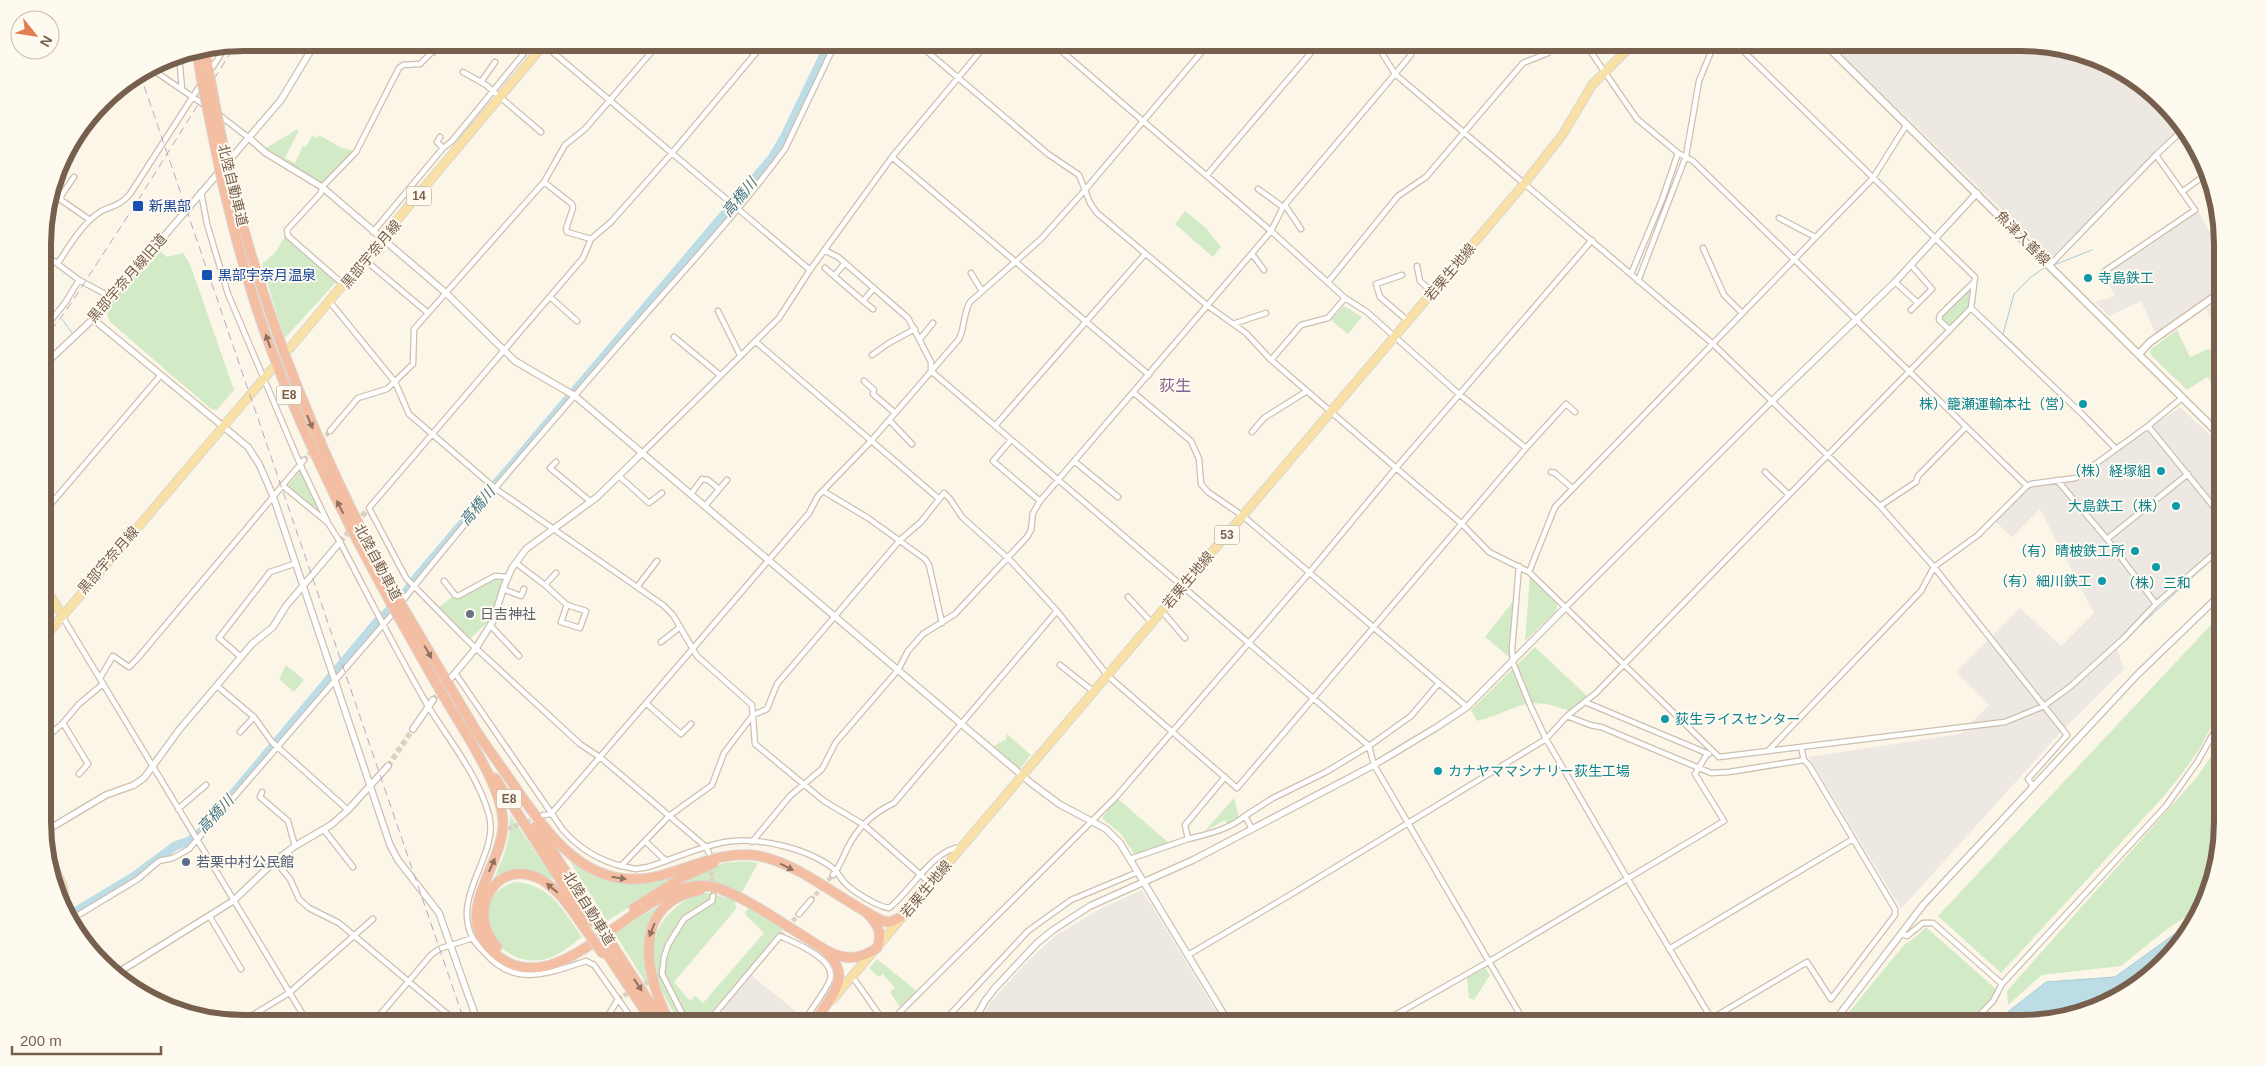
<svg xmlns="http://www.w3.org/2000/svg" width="2265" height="1066" font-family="Arial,'Noto Sans JP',sans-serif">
<rect width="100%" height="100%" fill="#fcf6e9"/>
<path fill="#ede8e2" d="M2021,42l77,16 46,26 40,42 -133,132 -211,-206 9,-9z
M2198,211l14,25 2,-2 3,3 4,-2v53l-65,46 -15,-33 -32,15 -14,-14 20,-6 -10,-21z
M2221,299v36l-15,-25z
M2180,407l41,38 1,100 -69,59 -38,39 9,26 -64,64 -159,176 -92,-152 151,-23 29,-29 -33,-33 64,-64 41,38 33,-33 -54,-104 -28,28 -16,-15 34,-36 49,-7z
M1142,890l81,133h-244l11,-20 34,-38 32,-30 46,-27z
M751,975l52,42 1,6h-65l-17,-14z"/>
<path fill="#d3eac7" d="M296,130h3l-14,28 10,5 8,-17 3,1 6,-11 5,2 2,-3 23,13 13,3 -33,32 -56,-35z
M1185,211l21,17 15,19 -8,10 -38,-33z
M285,236l52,45 -53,58 -22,-75 13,-11z
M157,249l10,8 16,-4 7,11 44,126 -17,20 -6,-1 -102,-88 -3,-13z
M1970,288l2,1 -2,17 -21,20 -6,-6v-5z
M1344,306l18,11 -14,17 -17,-14z
M2177,330l13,27 18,-8 9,4 4,-2v28l-8,5 -6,-7 -20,13 -35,-34 -2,-3 1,-4z
M300,471l21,42 -33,-27z
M492,574l12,1 -14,45 -20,19 -31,-32 14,-11z
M1530,576l27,28v6l-32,31z
M1514,600l-5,57 -24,-20z
M2222,613v93l-22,42 -16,23 -21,26 -162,176 -63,-57z
M1535,647l53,50 -19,14c-46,-18 -51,0 -92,10l-6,-11z
M286,665l18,15 -10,12 -15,-13z
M1007,734l24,21 -12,15 -27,-23 14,-8z
M2222,740v82l-15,77 -5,8 -35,22 -46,37 -79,9 -34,30 -1,-14 190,-214z
M1117,798l52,45 -34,12 -14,-21 -19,-16z
M1234,798l5,19 -12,8 -2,-5 -21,12z
M510,815l45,65 -28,-9h-21l-13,10c10,-22 18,-41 17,-66z
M568,858c41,34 72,27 120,13l-81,50z
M745,861l13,2 -16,29c-23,-7 -39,-13 -63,-7l45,-22z
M514,882c37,2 49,28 68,55 -11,8 -22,18 -36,22 -49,13 -87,-57 -32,-77z
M701,893h8l26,7 1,9 -62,73 16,19 5,-5 8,7 61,-70 -19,-19 2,-5h4l32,20 -81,94h-22c-7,-12 -15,-24 -20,-37 -17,-44 -1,-76 41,-93z
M675,897c-7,8 -16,15 -22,23 -14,17 -9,49 -4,68l-34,-54 26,-18z
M1926,927l71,63 -6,10 -23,23h-128l64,-78 12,-8z
M877,959l41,33 -17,17 -11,-17 5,-4 -12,-14 -4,3 -10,-9z
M1485,968l5,7 -16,25 -5,-2 -2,-20z"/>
<path fill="#bddde6" stroke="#a4ccd8" d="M2194,920c-7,12 -13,26 -23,36 -50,52 -102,67 -173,67l6,-8 42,-33 69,-5z"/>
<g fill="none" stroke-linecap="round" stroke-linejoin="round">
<path stroke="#a4ccd8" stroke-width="1" d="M2054,265l38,-15
M62,319l10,14
M2026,356l-23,-22 11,-40 17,-17 16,-11
M2131,634l91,-84"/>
<path stroke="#bddde6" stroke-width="9" d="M68,916l65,-39 42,-31 14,-5 13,-10 175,-209 24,-23 16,-22 355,-419 13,-22 45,-94"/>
<path stroke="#dbd0c2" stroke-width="4.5" stroke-dasharray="4.5 2" stroke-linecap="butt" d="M304,460l26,-29
M502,831l35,-13
M711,865l2,31
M811,900l22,-25
M780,936l19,-22
M639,987l23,-13
M618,999l14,-8"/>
<path stroke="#dbd0c2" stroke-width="5.5" stroke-dasharray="5.5 3" stroke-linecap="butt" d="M340,542l29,-34
M433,700l16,-20
M388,766l25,-37"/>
<defs>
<path id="minor" d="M403,42l3,3 5,-3
M417,42l17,10
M1375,42l20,32 317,269 168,163 54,61 133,168 -39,44 5,7
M1417,42l-7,14 -15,18 -112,133 -12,24 74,67 22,14 92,82 67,54
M1535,42l1,1
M1584,42l53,77 41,34 15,8 334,325
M542,43l268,227
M1834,53l10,-11
M179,55l3,34
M150,68l56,38
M210,71l16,-25
M463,72l23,13 55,47
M481,82l14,-20
M218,114l31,24
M440,137l-3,5 6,6
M892,157l257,218
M1207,175l113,-133
M74,177l-13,19v4l29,20
M544,182l28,22 1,4 -7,21 1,3 24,7
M1258,189l25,18
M201,192l6,32 21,70 72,170 28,59 12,19c29,55 57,111 88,164 21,34 50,69 61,109 11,40 -39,80 -16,124 3,5 8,10 12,14 30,35 64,20 101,8l8,4 41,58
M2182,192l16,-12 12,-4
M1285,205l16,24
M1779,218l36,19
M373,232l70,-84 9,-7 81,-99
M1592,240l-196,228 66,56 27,28 40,20 190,185 286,-35 39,-16 27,-20 53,-48 32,-34 66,-57
M1703,248l21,47 18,18
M824,250l14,7 70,61 23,44v8
M43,253l36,27 32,17
M1252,254l12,16
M365,260l63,53
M58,263c11,-17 23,-37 39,-49 12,-9 20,-5 33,-20l71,-110
M1911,265l21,24 -21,21
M2050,265l106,-110 29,-27
M1417,266l3,15 12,11
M825,268l38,33 11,-13
M2105,271l90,-61 -39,-55
M971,273l11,18
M1631,274l31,-74 16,-47
M1402,275l-26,9 4,13 28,24
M834,276l11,-13
M1329,281l69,-85 28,-19 97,-114 25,-10 4,-11
M1638,281l48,-125 13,-75 16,-39
M1895,282l23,21
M344,285l-56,-49 -1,-6 34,-37 1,-6 34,-35 43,-84 4,-3 17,-1 22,-22
M550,297l27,24
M863,301l10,8
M330,302l65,80 14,32 87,75 167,116 10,10 24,41 55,49 3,39 69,57 40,24 66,58
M1971,308l111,106 34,35
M718,311l22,44
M1233,324l33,-11
M43,330l22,-27 14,-23
M1950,330l-11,-10 1,-5 34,-33
M674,337l46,38
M920,339l13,-16
M755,341l183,157
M872,355l17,-12 26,-14
M1271,360l30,-35 27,-7 17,-20
M931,371l438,375 5,19 151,258
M864,381l10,9 -1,4 22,19
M1134,393l57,48 8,18 2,25 7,8 35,24 224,191
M889,420l23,24
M995,426l150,-172
M2148,426l74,91
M330,431l28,-33 29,-9 26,-25 1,-35 130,-147 21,-37 20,-16 75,-87
M1252,432l12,-14 43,-27
M1011,440l-18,21 47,40
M642,453l137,-135 31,-48 82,-113 96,-115
M1074,461l44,36
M556,462l-6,6 41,34
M1551,472l4,1 17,15
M1765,472l24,23
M619,476l30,27 13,-10
M2057,480l50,59 49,65
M282,485l45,37
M823,491l45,27 57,41 4,6 13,58
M691,494l11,-15 6,1 11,9
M705,506l22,-26
M1880,506l36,-24 2,-6 48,-49
M44,512l116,-136
M2107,539l81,-65
M516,563l29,22 11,-12
M1519,566l-7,83 1,14 18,44 15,32 81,139 87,145
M1529,572l26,-65 318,-329 34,-54
M444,581l11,14 3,1 37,-20 13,1
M545,585l22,20 19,6 -6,17 -19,-6 6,-17
M637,587l20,-26
M503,589l18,7 3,-7
M1128,597l24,26
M400,604c76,-96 158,-189 238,-281 50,-57 102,-113 147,-174l51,-107
M1565,608l207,-207
M1162,611l23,27
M62,616l246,407
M490,625l29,31
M661,642l19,-15
M241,657l-22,-19 51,-66 24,-8
M1060,665l34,27
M455,673l108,157c16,18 35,30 58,36l48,-50 43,-31 12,-32 29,-38 14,-6 10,-25 123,-144 21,-18 23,-29 6,6 12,18 49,44 46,50 51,65 129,112 289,-340 40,-44 9,8
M100,678l13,-22 16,11 8,-8 167,-199
M217,686l37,31 -14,15
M1585,702l124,52
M647,704l34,30 10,-10
M1567,716l23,9 11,2 110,46 18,-1 75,-12
M254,717l18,25 76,68
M63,723l25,41 -9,10
M44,740l19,-17 16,-19 24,-20
M1768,751l153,-160 13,-24 44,-32 49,-49 4,-2 45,-6 72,-52 34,-28
M1225,777l-40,48 3,14c20,-5 40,-9 57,-23
M262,792l-2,5 28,24 7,25
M178,809l28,-24
M543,815l8,-1 258,-301 9,-17 53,-55 88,-102c6,-12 4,-25 11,-37l71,-63 44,-49 -6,-15 -31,-21 -132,-112
M1252,829l-7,-13 28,-18 53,-26 43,-26 42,-30 28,-33
M324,830l29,37
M645,841l21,20
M752,842l38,-46 32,-27 14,-27 62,-72 10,-19 15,-17 32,-20 72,-77 4,-7 2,-17 7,-12 231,-270 -220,-189
M709,853l-3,-6 -105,-89 -21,-14 -114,-105 -60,-61 -37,-70 214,-250 8,-19 20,-17 61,-69 93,-111
M1130,859l58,-20
M275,861l15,18 9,20 10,9 30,15 119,100
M621,866l15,3 12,-2c25,-8 51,-20 77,-25 33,-6 84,7 109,27 5,4 6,9 10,13 8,9 34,25 45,26 22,-17 44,-59 72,-61
M833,875c7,-9 10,-18 15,-28 10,-20 27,-35 46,-44l163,-192
M799,914l12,-14
M210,917l31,52
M70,920l68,-41 21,-18 14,-3 16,-9 207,-239
M1901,934l6,2 16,-13h10l69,61
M1669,949l184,-110
M1188,955l107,-63 251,-153 21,-23 29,-23 375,-385 4,-31 -241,-235
M852,976l33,47
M240,1023l49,-30 84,-74
M373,1023l58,-68 8,-6 34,-11
M607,1023v-5l11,-19
M687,1023l-25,-49 2,-17 4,-12 16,-26 28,-18 1,-5
M707,1023l73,-87c15,7 57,23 50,44 -5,12 -16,25 -23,37l2,6
M889,1023l227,-226 193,-224 87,-105 -125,-108 -25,-27 -38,-27 -111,-93 -7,-10 -5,-13 125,-148
M942,1023l86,-92 43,-31 67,-28
M1381,1023l109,-62 234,-140 -29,-47 12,-20
M1704,1023l103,-61 24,37 64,-84v-6l-86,-144 -5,-5 -3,-13
M1972,1023l21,-22 9,-17 164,-178 32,-45 24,-43"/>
<path id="tertiary" d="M249,138l17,15 56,34 124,106 69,68 60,35 456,387 28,21 47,25 14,14 109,180
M93,319l155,128 11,17 14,32 117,349 8,15 41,53 39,110
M43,366l50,-47 188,-219 35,-58
M1772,401l123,-119 82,-89
M451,678l25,-30 17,-27 11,-35 8,-18 14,-19 71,-52 45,-44
M413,729l20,-29
M44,832l62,-37 28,-10 10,-7 35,-48 73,-86 21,-17 13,-21 54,-64
M114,975l119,-74 42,-40 20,-15 36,-21 17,-15 40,-44
M973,1023l12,-22 10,-13 42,-45 16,-13 37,-24 103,-46 181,-95 63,-38 30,-20 98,-99
M1833,1023l90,-118 214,-230 85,-82"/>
<path id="secondary" d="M1823,42l398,394
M2139,354l11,-12 71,-50"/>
<path id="primary" d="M290,348l256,-306
M44,585l18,30
M44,638l228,-269
M44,843l19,44 5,30
M832,1000l692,-816 39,-50 29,-49 43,-43
M813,1023l10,-12"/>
<path id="motorway" d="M205,50l3,18
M197,52l4,25
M229,176c39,150 90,278 164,414
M222,181c13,56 28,113 49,168 32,85 72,167 116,247
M404,609l77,130
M398,616l35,62
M431,674c20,39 73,109 72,151 -2,46 -56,93 -4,132 70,51 149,-95 221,-68 30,11 57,31 85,48 12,8 26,18 40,20 12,2 22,-2 32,-9 7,-16 -1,-26 -12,-37
M479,735c14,21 29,41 43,62 34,48 71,95 137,79 34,-9 64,-26 100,-20 42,8 85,47 124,65l7,1 11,-5
M495,778l93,145
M536,826l60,92
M634,908l49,-31 31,-14
M613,946l50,77
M497,947c-32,-35 -1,-92 45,-67 18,11 29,29 41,46
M605,951l48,72
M820,1014c15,-23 31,-39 6,-62
M670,1023c-25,-46 -41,-120 30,-133"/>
</defs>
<use href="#minor" stroke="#cebfaf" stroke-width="7"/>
<use href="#tertiary" stroke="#cebfaf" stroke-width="8"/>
<use href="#secondary" stroke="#d1c0ac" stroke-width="9"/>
<use href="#primary" stroke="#dcd5d1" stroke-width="10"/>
<use href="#motorway" stroke="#dcd5d1" stroke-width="11"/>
<use href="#minor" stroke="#fff" stroke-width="4.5"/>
<use href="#tertiary" stroke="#fff" stroke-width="5.5"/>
<use href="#secondary" stroke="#fff" stroke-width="6"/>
<use href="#primary" stroke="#f9e0a4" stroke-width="8"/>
<use href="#motorway" stroke="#f4bea2" stroke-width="9"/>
<path stroke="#baa7c7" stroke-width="1" stroke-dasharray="8 5" stroke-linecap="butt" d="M140,74l325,949
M43,340l23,-29 69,-106 101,-161"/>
<defs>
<path id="motorway-bridge" d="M208,68l21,108
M201,77l21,104
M393,590l11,19
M387,596l11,20
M596,918l17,28
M583,926l20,28"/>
</defs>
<use href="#motorway-bridge" stroke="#dcd5d1" stroke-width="11" stroke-linecap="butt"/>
<use href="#motorway-bridge" stroke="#f4bea2" stroke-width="9"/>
</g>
<defs><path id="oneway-solid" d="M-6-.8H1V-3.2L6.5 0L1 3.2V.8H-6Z" transform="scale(1.25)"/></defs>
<g fill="#90725e">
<use href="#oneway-solid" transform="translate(268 341) rotate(-109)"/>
<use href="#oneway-solid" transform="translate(310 422) rotate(67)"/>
<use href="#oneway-solid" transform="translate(340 507) rotate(-117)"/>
<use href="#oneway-solid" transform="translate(428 652) rotate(60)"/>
<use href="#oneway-solid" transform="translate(492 865) rotate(-66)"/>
<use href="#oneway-solid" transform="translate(787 867) rotate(27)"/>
<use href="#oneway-solid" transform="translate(619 878) rotate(9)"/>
<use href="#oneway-solid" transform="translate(552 888) rotate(-140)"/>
<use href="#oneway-solid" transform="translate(652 930) rotate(111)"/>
<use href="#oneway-solid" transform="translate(638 985) rotate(57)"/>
</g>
<g fill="#1a4fb4" stroke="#fffaf0" stroke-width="2">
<rect x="132" y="200" width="12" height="12" rx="2.5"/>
<rect x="201" y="269" width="12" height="12" rx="2.5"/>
</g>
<g fill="#0f9aa8" stroke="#fffaf0" stroke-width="2">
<circle cx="2088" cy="278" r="5"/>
<circle cx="2083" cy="404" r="5"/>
<circle cx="2161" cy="471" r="5"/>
<circle cx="2176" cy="506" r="5"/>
<circle cx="2135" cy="551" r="5"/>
<circle cx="2156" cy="567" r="5"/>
<circle cx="2102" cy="581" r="5"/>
<circle cx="1665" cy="719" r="5"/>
<circle cx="1438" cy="771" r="5"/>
</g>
<circle fill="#6b7280" stroke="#fffaf0" stroke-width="2" cx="470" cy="614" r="5"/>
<circle fill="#5c6f8a" stroke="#fffaf0" stroke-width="2" cx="186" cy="862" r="5"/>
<g text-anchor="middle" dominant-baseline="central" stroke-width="4" stroke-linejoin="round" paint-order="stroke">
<g fill="#fffaf0" stroke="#a08e7e" stroke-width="1">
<rect x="406.5" y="186.5" width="25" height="19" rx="4"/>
<rect x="276.5" y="385.5" width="25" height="19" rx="4"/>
<rect x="1214.5" y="525.5" width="25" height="19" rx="4"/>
<rect x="496.5" y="789.5" width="25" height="19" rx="4"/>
</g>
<g font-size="12" font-weight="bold" fill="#775f4d">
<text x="419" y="196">14</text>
<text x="289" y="395">E8</text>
<text x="1227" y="535">53</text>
<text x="509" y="799">E8</text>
</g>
<g font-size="14" fill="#775f4d" stroke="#fffaf0">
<text transform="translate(233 185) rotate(76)">北陸自動車道</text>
<text transform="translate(2023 238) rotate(45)">魚津入善線</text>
<text transform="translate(371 254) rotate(-50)">黒部宇奈月線</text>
<text transform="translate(1450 272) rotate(-50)">若栗生地線</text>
<text transform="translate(127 278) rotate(-49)">黒部宇奈月線旧道</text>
<text transform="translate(108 560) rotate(-49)">黒部宇奈月線</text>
<text transform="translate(378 562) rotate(62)">北陸自動車道</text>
<text transform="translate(1188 580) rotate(-50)">若栗生地線</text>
<text transform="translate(926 889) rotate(-50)">若栗生地線</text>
<text transform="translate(589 908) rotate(58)">北陸自動車道</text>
</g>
<g font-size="14" fill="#164399" stroke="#fffaf0" text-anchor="start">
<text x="149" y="206">新黒部</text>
<text x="218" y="275">黒部宇奈月温泉</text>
</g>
<g font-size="14" fill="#0d838f" stroke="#fffaf0" text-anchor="end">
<text x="2098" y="278" text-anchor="start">寺島鉄工</text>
<text x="2073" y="404">株）籠瀬運輸本社（営）</text>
<text x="2151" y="471">（株）経塚組</text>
<text x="2166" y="506">大島鉄工（株）</text>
<text x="2125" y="551">（有）晴柀鉄工所</text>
<text x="2092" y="581">（有）細川鉄工</text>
<text x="2156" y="583" text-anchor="middle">（株）三和</text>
<text x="1675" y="719" text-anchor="start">荻生ライスセンター</text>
<text x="1448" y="771" text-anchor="start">カナヤママシナリー荻生工場</text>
</g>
<g font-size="14" fill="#5b616d" stroke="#fffaf0" text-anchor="start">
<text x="480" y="614">日吉神社</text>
</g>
<g font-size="14" fill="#4e5e75" stroke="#fffaf0" text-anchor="start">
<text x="196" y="862">若栗中村公民館</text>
</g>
<g font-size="15" font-style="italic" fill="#477989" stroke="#fffaf0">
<text transform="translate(739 197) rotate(-50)">高橋川</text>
<text transform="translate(477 506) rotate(-50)">高橋川</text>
<text transform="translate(215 814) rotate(-47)">高橋川</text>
</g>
<g font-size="16" fill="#876592" stroke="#fffaf0">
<text x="1175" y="385">荻生</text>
</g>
</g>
<path d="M0 0H2265V1066H0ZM244 51H2021A193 193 0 0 1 2214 244V822A193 193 0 0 1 2021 1015H244A193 193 0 0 1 51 822V244A193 193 0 0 1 244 51Z" fill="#fffaf0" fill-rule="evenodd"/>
<path fill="none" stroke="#775f4d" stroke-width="6" d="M244 51H2021A193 193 0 0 1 2214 244V822A193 193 0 0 1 2021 1015H244A193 193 0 0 1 51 822V244A193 193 0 0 1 244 51Z"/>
<g transform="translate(35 35) rotate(120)"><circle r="24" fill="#fffaf0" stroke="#c9bcaf"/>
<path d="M0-4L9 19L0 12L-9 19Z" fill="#e37d52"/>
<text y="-8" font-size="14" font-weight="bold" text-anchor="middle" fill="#775f4d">N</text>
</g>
<path d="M12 1046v8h149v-8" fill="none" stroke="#775f4d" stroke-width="2.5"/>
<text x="20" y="1046" font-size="15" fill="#775f4d" stroke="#fffaf0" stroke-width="4" paint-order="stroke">200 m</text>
</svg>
